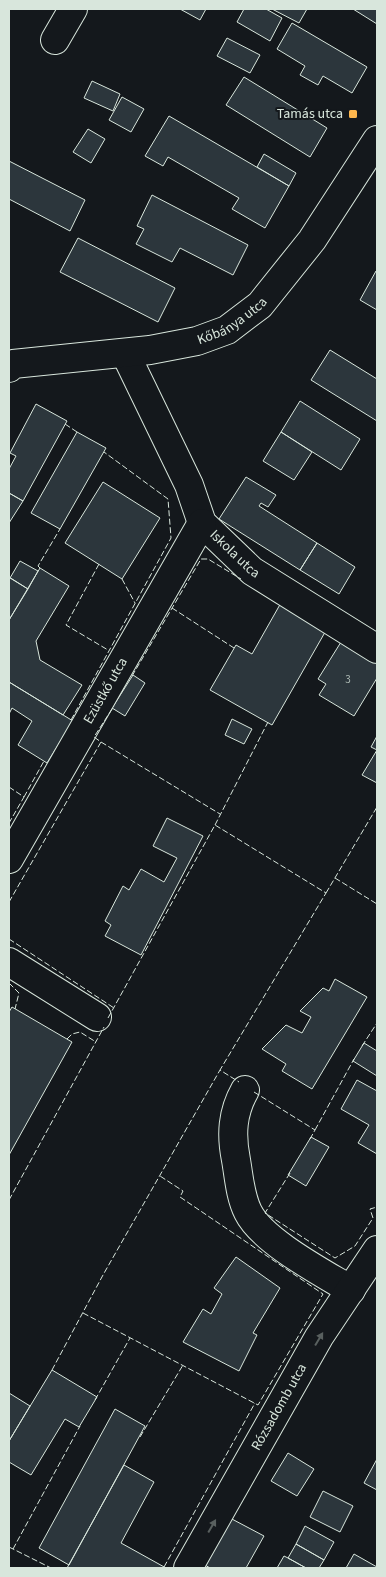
<svg xmlns="http://www.w3.org/2000/svg" width="386" height="1577" font-family="'Source Sans 3',sans-serif">
<rect width="100%" height="100%" fill="#14181c"/>
<path fill="#2c363c" stroke="#d8e6dc" d="M180,9h26l-6,11z
M244,9h22l16,9 -12,23 -33,-19z
M272,9h35l-8,14z
M353,9h24v15z
M292,23l75,44 -15,26 -29,-17 -5,9 -18,-10 5,-9 -28,-17z
M227,38l33,17 -10,18 -33,-17z
M244,77l83,51 -17,29 -84,-52z
M92,81l28,13 -7,17 -29,-13z
M122,97l22,12 -13,23 -22,-12z
M169,116l120,70 -24,42 -33,-19 7,-11 -71,-41 -5,9 -18,-10z
M88,129l17,10 -14,24 -18,-11z
M264,154l32,19 -7,13 -32,-19z
M9,161l76,39 -15,31 -61,-32z
M152,195l96,50 -15,30 -53,-27 -8,14 -36,-18 8,-15 -7,-3z
M78,238l97,50 -17,34 -98,-50z
M376,271l1,1v38l-17,-10z
M330,350l47,29v42l-66,-41z
M300,401l60,38 -19,31 -60,-38z
M36,404l31,17 -44,80 -14,-8v-24l7,-13 -6,-3z
M77,432l29,16 -46,81 -29,-16z
M281,432l31,20 -18,28 -31,-19z
M246,477l30,18 -8,12 -7,-4 -2,3 58,37 -17,27 -81,-51z
M103,482l57,36 -38,61 -57,-36z
M9,493l14,8 -14,22z
M317,543l38,24 -16,27 -39,-24z
M20,561l18,10 -10,18 -18,-11z
M40,568l29,18 -33,55 4,19 42,25 -19,30 -54,-33v-62z
M9,577l19,12 -19,31z
M282,601l46,26 -56,98 -62,-35 26,-45 16,9z
M341,642l36,18v18l-23,38 -35,-21 7,-11 -8,-5z
M133,675l12,8 -20,33 -13,-8z
M9,682l64,39 -26,42 -29,-18 14,-24 -20,-13 -3,6z
M232,719l20,10 -8,15 -19,-9z
M377,736v47l-15,-8 15,-25 -6,-3z
M167,818l36,18 -62,119 -36,-19 6,-11 -6,-4 18,-35 6,4 12,-21 23,13 13,-24 -24,-12z
M335,979l32,18 -55,92 -30,-18 4,-7 -24,-15 24,-24 16,8 9,-16 -11,-6 23,-23 6,3z
M12,1007l60,35 -63,113v-143z
M364,1043l13,8v25l-24,-15z
M357,1080l20,11v63l-19,-11 11,-18 -28,-16z
M311,1137l18,10 -23,39 -18,-11z
M236,1257l44,31 -27,45 4,2 -18,36 -56,-29 20,-33 8,5 11,-20 -8,-6z
M52,1370l45,27 -18,30 -14,-8 -34,56 -22,-13v-21z
M9,1393l21,13 -21,35z
M115,1409l30,17 -76,139 -30,-17z
M288,1453l26,16 -17,27 -26,-15z
M377,1459v31l-13,-7z
M124,1465l30,17 -33,61 45,25h-99z
M323,1491l30,15 -13,26 -30,-15z
M230,1518l34,18 -18,32h-36l-5,-3z
M305,1526l29,16 -10,18 -28,-16z
M296,1544l28,16 -5,8h-13l-18,-10z
M354,1554l23,13v1h-31z
M284,1556l4,2 18,10h-29z"/>
<g fill="none" stroke-linecap="round" stroke-linejoin="round">
<defs>
<g id="minor">
<path d="M55,40l18,-31"/>
<path id="s1" d="M125,353l64,132 13,38 50,48 125,78"/>
<path id="s2" d="M9,368l4,-4 137,-14 47,-9 30,-11 33,-25 52,-65 65,-100"/>
<path id="s3" d="M9,859l193,-336"/>
<path d="M9,962l88,55"/>
<path d="M245,1090c-13,23 -14,45 -9,70 3,17 4,36 12,52 14,29 75,61 103,78"/>
<path id="s4" d="M188,1568l131,-231 58,-87"/>
</g>
</defs>
<use href="#minor" stroke="#d8e6dc" stroke-width="30"/>
<use href="#minor" stroke="#14181c" stroke-width="28"/>
<path stroke="#d8e6dc" stroke-width="1" stroke-dasharray="6 2.5" stroke-linecap="butt" d="M65,424l12,8
M99,564l-33,61 42,25
M40,568l-2,-2 22,-37
M122,579l13,24
M172,608l62,40
M132,676l69,-117h7l33,20
M71,720l100,-182 -3,-39 -64,-47
M101,742l119,72
M9,787l15,10 -15,26
M24,797l20,-36
M215,825l53,-103
M335,878l42,26
M326,893l51,-86
M9,902l92,-160 -7,-5 20,-31
M9,939l105,69
M9,983l10,10 -4,16
M108,1018l107,-193 111,68 -106,177 19,12
M67,1039l5,-5 8,-2 16,10
M362,1046l15,-23
M254,1092l61,38 -5,9
M315,1130l39,-71
M290,1173l-25,40 70,45 20,-12 18,-28 -3,-9 7,-2
M9,1200l95,-173
M83,1313l175,92 65,-111 -143,-97 3,-6 -23,-15
M52,1370l51,-95 117,-205
M95,1400l35,-62
M140,1437l43,-72
M9,1547l42,21
M13,1549l67,-123
M164,1567l91,-164"/>
</g>
<defs><path id="oneway-solid" d="M-6-.8H1V-3.2L6.5 0L1 3.2V.8H-6Z" transform="scale(1.25)"/></defs>
<g fill="#59605f">
<use href="#oneway-solid" transform="translate(319 1339) rotate(-59)"/>
<use href="#oneway-solid" transform="translate(212 1526) rotate(-60)"/>
</g>
<rect fill="#ffb74d" stroke="#14181c" stroke-width="2" x="348" y="109" width="10" height="10" rx="2.5"/>
<g text-anchor="middle" dominant-baseline="central" stroke-width="4" stroke-linejoin="round" paint-order="stroke">
<g font-size="11" fill="#adbab4">
<text x="348" y="679">3</text>
</g>
<g font-size="14" fill="#d8e6dc" stroke="#14181c" text-anchor="end">
<text x="343" y="114">Tamás utca</text>
</g>
<g font-size="14" fill="#d8e6dc" stroke="#14181c">
<text stroke="none"><textPath href="#s2" startOffset="232">Kőbánya utca</textPath></text>
<text stroke="none"><textPath href="#s1" startOffset="232">Iskola utca</textPath></text>
<text stroke="none"><textPath href="#s3" startOffset="194">Ezüstkő utca</textPath></text>
<text stroke="none"><textPath href="#s4" startOffset="185">Rózsadomb utca</textPath></text>
</g>
</g>
<rect width="386" height="1577" fill="none" stroke="#d8e6dc" stroke-width="20"/>
</svg>
